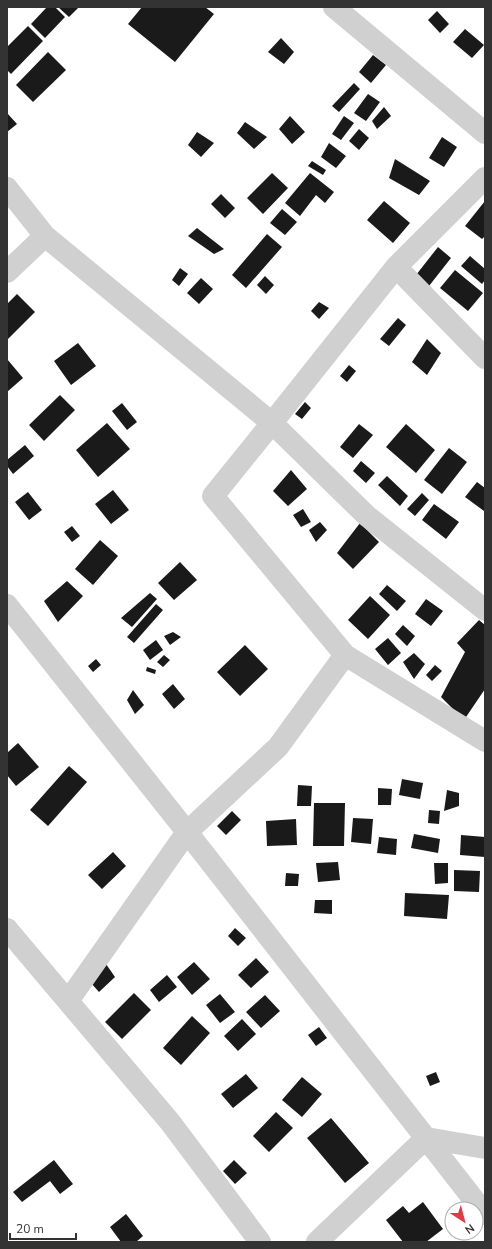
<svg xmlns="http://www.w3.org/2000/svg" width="492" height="1249" font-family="'Nunito Sans',sans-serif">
<rect width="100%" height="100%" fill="#fff"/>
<path fill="#1a1a1a" d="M47,7h8l10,10 -20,21 -14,-14z
M58,7h21l-10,10z
M142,7h63l9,7 -39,48 -47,-38z
M437,11l12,13 -9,9 -12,-13z
M28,26l15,15 -32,33 -4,-4v-23z
M465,29l19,16 -12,13 -19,-16z
M281,38l13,14 -10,12 -16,-12z
M48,52l18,18 -33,32 -17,-17z
M373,55l13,10 -15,18 -12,-11z
M354,83l6,6 -21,23 -7,-6z
M368,94l12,8 -14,19 -12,-8z
M384,107l7,9 -14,13 -5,-8z
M7,113l10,11 -10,8z
M290,116l15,16 -13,12 -13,-15z
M344,116l10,7 -13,17 -9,-6z
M245,122l22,15 -13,12 -17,-16z
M359,129l10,9 -10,12 -10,-9z
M197,132l17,11 -13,14 -13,-12z
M442,137l15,10 -13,20 -15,-9z
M329,143l17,13 -10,12 -15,-11z
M395,159l35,22 -11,14 -30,-17z
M312,161l14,9 -3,5 -15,-9z
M272,173l16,15 -25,26 -16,-16z
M310,173l24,19 -9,11 -9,-8 -16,21 -15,-13z
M221,194l14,14 -10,10 -14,-14z
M384,201l26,22 -17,20 -26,-23z
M485,201v35l-3,3 -17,-13z
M282,209l15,13 -12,13 -15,-12z
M197,228l27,21 -10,5 -26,-18z
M267,234l15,13 -36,41 -14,-13z
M438,247l13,11 -22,28 -13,-11z
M470,256l15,13v11l-3,4 -21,-18z
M180,268l8,6 -9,12 -7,-6z
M455,270l28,23 -15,18 -28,-23z
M265,276l9,9 -8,9 -9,-9z
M201,278l12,11 -14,15 -12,-11z
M17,294l18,18 -28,28v-36z
M319,302l10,6 -10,11 -8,-8z
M398,318l8,7 -17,21 -9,-7z
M427,339l14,14 -14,22 -15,-13z
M78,343l18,23 -25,19 -17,-24z
M7,359l16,19 -16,14z
M349,365l7,6 -9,11 -7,-6z
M60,395l15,15 -31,31 -15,-16z
M305,402l6,6 -9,11 -7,-5z
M122,403l15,19 -10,8 -15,-19z
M107,423l23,26 -32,28 -22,-27z
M359,424l14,11 -20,23 -13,-11z
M406,424l29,26 -19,23 -30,-26z
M25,445l9,11 -21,18 -6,-8v-6z
M449,448l18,14 -25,32 -18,-14z
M361,461l14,12 -9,10 -13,-12z
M291,470l16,19 -19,17 -15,-15z
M387,476l21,20 -8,10 -22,-21z
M477,482l8,6 -1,23 -19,-14z
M113,490l16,20 -18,14 -16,-20z
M28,492l14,18 -13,10 -14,-18z
M422,493l7,7 -14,16 -8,-7z
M434,504l25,18 -13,17 -24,-19z
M303,509l8,13 -10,5 -8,-12z
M320,522l7,8 -11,12 -7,-12z
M360,523l19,19 -26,27 -16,-16z
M72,526l8,10 -8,6 -8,-10z
M100,540l18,16 -25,29 -18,-16z
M180,562l17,18 -23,20 -16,-17z
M67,581l16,15 -25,26 -14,-21z
M387,585l19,16 -9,10 -18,-17z
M150,593l7,6 -25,28 -11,-9z
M370,596l20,19 -22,24 -20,-19z
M426,599l17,12 -12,15 -16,-12z
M156,604l7,6 -29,33 -7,-6z
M479,620l6,5v64l-21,31 -23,-23 24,-45 -8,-9z
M403,625l12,11 -8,10 -12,-12z
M173,632l8,5 -11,8 -6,-9z
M388,638l13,15 -13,12 -13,-16z
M156,640l7,10 -13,10 -7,-10z
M245,645l23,24 -28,27 -23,-24z
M414,653l11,11 -11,15 -11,-17z
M164,655l6,5 -7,7 -6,-5z
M96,659l5,6 -8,7 -5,-6z
M435,665l7,6 -10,10 -6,-6z
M147,667l9,3 -1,4 -9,-3z
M173,684l12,15 -11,10 -12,-15z
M133,690l11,15 -9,9 -8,-14z
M18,743l21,24 -23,19 -9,-11v-22z
M69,766l18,16 -39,44 -18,-16z
M402,779l21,4 -3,16 -21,-4z
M298,785l14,1 -1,20h-14z
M378,788l14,1 -1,16h-13z
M447,790l12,3v13l-15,5z
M314,803h31l-1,43h-31z
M429,810l11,1 -1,13 -11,-1z
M232,811l9,9 -15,15 -9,-9z
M353,818l20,1 -2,25 -20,-2z
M296,819l1,26 -30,1 -1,-25z
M414,834l26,5 -2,14 -27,-5z
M461,835l24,2v20l-25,-2z
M379,837l18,2 -1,16 -19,-2z
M113,852l13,14 -24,23 -14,-14z
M338,862l2,18 -22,2 -2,-19z
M434,863h14v20l-13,1z
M454,870l26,1 -1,21 -25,-1z
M286,873l13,1 -1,12h-13z
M405,893l44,2 -2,24 -43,-3z
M315,900h17v14l-18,-1z
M235,928l11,10 -8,8 -10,-10z
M256,958l13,14 -18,16 -13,-13z
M194,962l16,17 -18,16 -15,-18z
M106,964l9,13 -16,15 -8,-9z
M167,975l10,12 -18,15 -9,-12z
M134,993l17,17 -29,29 -17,-17z
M220,994l15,18 -15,11 -14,-18z
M265,995l15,16 -19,17 -15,-16z
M192,1016l18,17 -29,32 -18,-17z
M242,1019l14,15 -18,17 -14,-15z
M319,1027l8,11 -11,8 -8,-11z
M436,1072l4,10 -10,4 -4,-10z
M246,1074l12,14 -25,20 -12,-14z
M302,1077l20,17 -20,23 -20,-17z
M276,1112l17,16 -24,24 -16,-16z
M331,1118l38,45 -24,20 -38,-45z
M54,1160l19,24 -13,10 -10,-13 -28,21 -9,-10z
M234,1160l13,13 -12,11 -12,-13z
M423,1202l20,27 -17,13h-23l-17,-22 17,-14 6,7z
M126,1214l17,22 -7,6h-15l-11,-15z"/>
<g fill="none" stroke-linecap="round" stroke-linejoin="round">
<path stroke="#d0d0d0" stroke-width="22" d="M334,7l151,126
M7,188l38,48
M396,267l89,91
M7,272l38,-36 227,187 124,-156 89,-89
M7,605l180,227 298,382
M345,655l140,86
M7,929l163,193 90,120
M68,1001l119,-169 91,-85 67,-92 -132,-159 59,-73 95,93 118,94
M317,1242l109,-104 59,10"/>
</g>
<rect width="492" height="1249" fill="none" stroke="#333333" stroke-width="16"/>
<g transform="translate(464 1221) rotate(144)"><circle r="19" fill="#ffffff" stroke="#adadad"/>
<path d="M0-3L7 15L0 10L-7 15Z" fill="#e63946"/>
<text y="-6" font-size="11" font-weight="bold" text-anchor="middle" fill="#333333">N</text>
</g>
<path d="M10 1233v6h66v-6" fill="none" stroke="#333333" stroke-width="2"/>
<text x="16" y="1233" font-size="12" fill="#333333" stroke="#ffffff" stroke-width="3" paint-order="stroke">20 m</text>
</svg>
